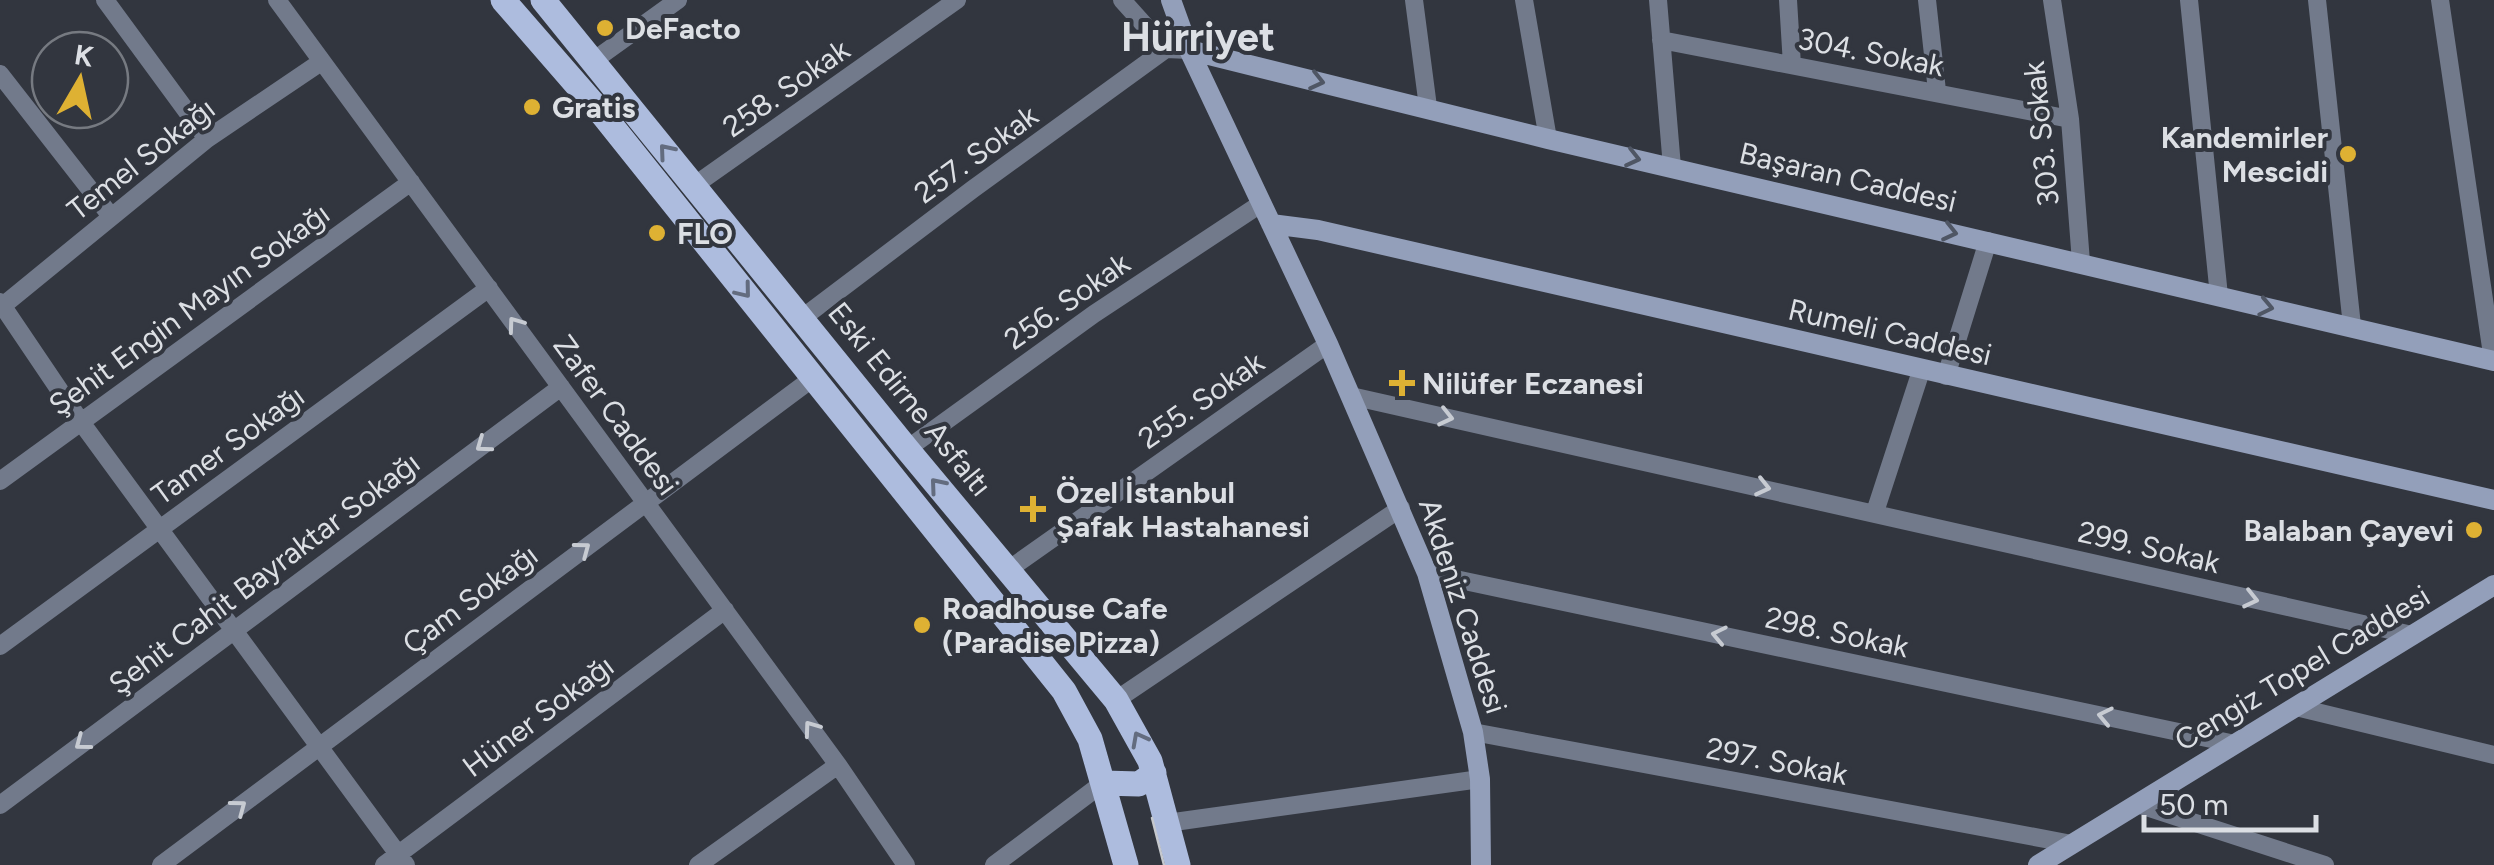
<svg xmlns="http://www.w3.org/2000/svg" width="2494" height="865" font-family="Figtree,sans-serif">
<rect width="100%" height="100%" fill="#32363f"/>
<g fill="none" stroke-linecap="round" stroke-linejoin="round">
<path stroke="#727a8b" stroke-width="18" d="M105,0l102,139
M277,0l561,765 68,100
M1122,0l44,49
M1414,0l14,107
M1524,0l24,139
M1658,0l14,167
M1788,0l4,65
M1927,0l10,91
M2052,0l18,119 11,143
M2189,0l30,296
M2317,0l35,326
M2440,0l53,361
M1661,40l409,79
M593,61l85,-61
M0,74l110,141
M695,185l262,-185
M0,302l81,120 325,443
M0,308l207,-169 114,-77
M801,319l172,-130 193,-140 23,1
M1946,376l42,-135
M1351,396l1061,239
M907,449l187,-135 168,-111
M0,481l411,-299
M1875,512l46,-141
M1008,570l320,-226
M1427,573l808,171
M0,646l489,-358
M1116,700l285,-192
M2296,707l198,48
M1473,732l599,112
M2137,804l188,61
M0,805l561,-418
M1167,823l313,-44
M161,865l652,-487
M384,865l341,-255
M698,865l140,-100
M994,865l109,-82"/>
<path stroke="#939fba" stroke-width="20" d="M1171,0l18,50 139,294 99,229 46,159 7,47 1,86
M1189,50l359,89 946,222
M1271,224l47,6 1176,270
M2038,865l456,-280"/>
<path stroke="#adbcde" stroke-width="25" d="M503,0l100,115 461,576 26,48 36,126
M543,0l364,449 209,251 34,61 28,104
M1103,783l36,1 15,-11"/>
<path stroke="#c6c9ce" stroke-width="2.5" d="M1152,818l12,47"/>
</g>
<defs><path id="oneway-chevron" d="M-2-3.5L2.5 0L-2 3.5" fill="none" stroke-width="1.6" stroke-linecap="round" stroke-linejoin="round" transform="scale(2.5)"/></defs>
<g stroke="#4f5664">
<use href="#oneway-chevron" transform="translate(1317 81) rotate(13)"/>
<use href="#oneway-chevron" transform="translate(1633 158) rotate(13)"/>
<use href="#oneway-chevron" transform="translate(1950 232) rotate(13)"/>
<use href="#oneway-chevron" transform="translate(2266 307) rotate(12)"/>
</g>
<g stroke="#636c7f">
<use href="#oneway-chevron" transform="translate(666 151) rotate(-130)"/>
<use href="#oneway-chevron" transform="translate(744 291) rotate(51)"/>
<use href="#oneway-chevron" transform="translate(937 485) rotate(-130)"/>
<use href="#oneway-chevron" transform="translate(1139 739) rotate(-118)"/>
</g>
<g stroke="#c7cbd2">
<use href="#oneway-chevron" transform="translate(515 324) rotate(-126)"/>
<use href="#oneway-chevron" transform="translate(1446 417) rotate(13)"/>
<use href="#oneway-chevron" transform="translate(483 445) rotate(144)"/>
<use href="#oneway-chevron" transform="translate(1763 487) rotate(13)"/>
<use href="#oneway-chevron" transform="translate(583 549) rotate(-37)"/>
<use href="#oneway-chevron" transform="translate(2251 599) rotate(13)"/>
<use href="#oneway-chevron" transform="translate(1719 635) rotate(-168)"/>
<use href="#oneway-chevron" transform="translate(2105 716) rotate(-168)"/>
<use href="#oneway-chevron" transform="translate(811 728) rotate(-126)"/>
<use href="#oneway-chevron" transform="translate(82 743) rotate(143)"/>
<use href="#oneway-chevron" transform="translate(239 807) rotate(-37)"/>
</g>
<g fill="#deb133" stroke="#32363f" stroke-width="4">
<circle cx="605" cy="28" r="10"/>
<circle cx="532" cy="107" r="10"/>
<circle cx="2348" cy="154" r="10"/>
<circle cx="657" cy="233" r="10"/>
<path d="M1397 368h10v10h10v10h-10v10h-10v-10h-10v-10h10z"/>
<path d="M1028 494h10v10h10v10h-10v10h-10v-10h-10v-10h10z"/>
<circle cx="2474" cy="530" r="10"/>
<circle cx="922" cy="625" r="10"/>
</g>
<g text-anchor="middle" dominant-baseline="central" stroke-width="8" stroke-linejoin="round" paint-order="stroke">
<g font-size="30" font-weight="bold" fill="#dcdfe4" stroke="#32363f" text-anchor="start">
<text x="625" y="28">DeFacto</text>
<text x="552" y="107">Gratis</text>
<text x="2328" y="137" text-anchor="end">Kandemirler<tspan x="2328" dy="34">Mescidi</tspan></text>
<text x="677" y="233">FLO</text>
<text x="1422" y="383">Nilüfer Eczanesi</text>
<text x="1056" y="492">Özel İstanbul<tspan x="1056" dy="34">Şafak Hastahanesi</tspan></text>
<text x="2454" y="530" text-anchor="end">Balaban Çayevi</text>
<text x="942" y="608">Roadhouse Cafe<tspan x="942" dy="34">(Paradise Pizza)</tspan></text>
</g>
<g font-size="30" fill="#dcdfe4" stroke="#32363f">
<text transform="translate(1871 52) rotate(11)">304. Sokak</text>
<text transform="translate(786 88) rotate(-35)">258. Sokak</text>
<text transform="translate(2041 134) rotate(-96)">303. Sokak</text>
<text transform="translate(976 154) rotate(-36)">257. Sokak</text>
<text transform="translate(141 159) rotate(-38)">Temel Sokağı</text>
<text transform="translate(1848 177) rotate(13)">Başaran Caddesi</text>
<text transform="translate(1067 301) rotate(-35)">256. Sokak</text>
<text transform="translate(189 309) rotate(-36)">Şehit Engin Mayın Sokağı</text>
<text transform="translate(1890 332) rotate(13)">Rumeli Caddesi</text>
<text transform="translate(910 399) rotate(51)">Eski Edirne Asfaltı</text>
<text transform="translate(1201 400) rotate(-35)">255. Sokak</text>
<text transform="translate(616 415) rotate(54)">Zafer Caddesi</text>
<text transform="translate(228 445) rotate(-36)">Tamer Sokağı</text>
<text transform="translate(2149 547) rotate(13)">299. Sokak</text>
<text transform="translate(264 573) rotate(-37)">Şehit Cahit Bayraktar Sokağı</text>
<text transform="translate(470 599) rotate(-37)">Çam Sokağı</text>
<text transform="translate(1463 606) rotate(72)">Akdeniz Caddesi</text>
<text transform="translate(1837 632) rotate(12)">298. Sokak</text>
<text transform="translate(2302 668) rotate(-31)">Cengiz Topel Caddesi</text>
<text transform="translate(538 716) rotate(-37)">Hüner Sokağı</text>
<text transform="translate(1777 761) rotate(11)">297. Sokak</text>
</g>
<g font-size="40" font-weight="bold" fill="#dcdfe4" stroke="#32363f">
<text x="1198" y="37">Hürriyet</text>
</g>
</g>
<g transform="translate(80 80) rotate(9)"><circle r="48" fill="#32363f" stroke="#767a81" stroke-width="2.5"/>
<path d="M0-8L18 38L0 25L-18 38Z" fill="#deb133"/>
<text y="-15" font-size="28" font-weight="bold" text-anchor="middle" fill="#dcdfe4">K</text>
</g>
<path d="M2144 815v15h172v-15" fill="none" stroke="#dcdfe4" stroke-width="5"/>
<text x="2159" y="815" font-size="30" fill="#dcdfe4" stroke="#32363f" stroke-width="8" paint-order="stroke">50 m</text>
</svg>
